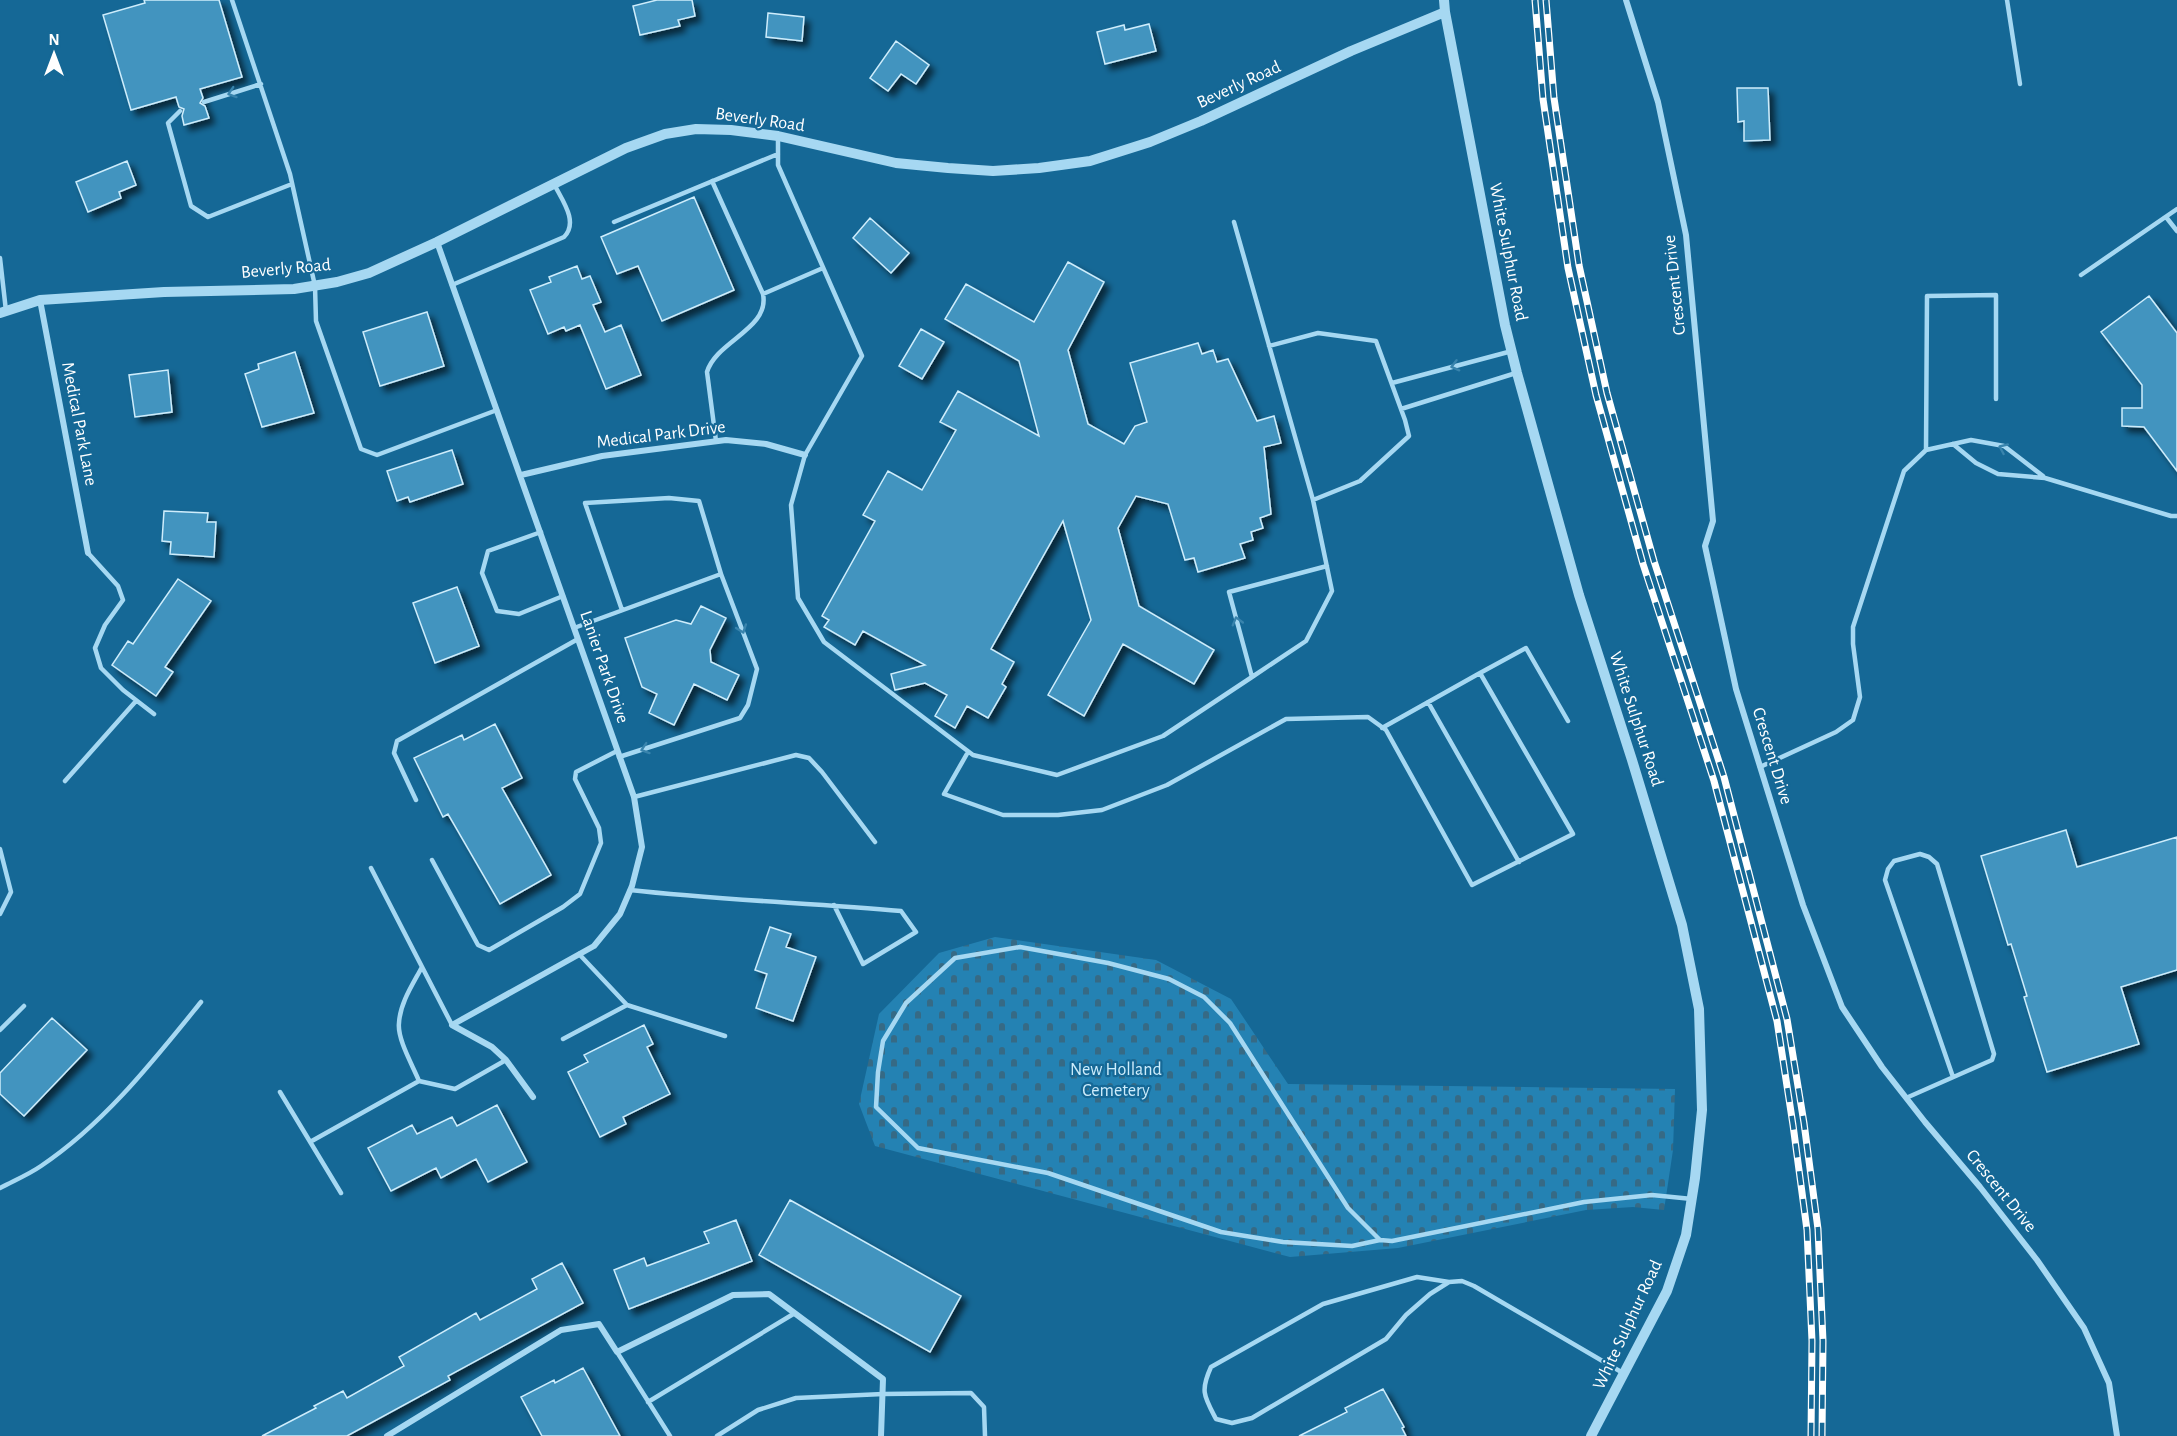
<svg xmlns="http://www.w3.org/2000/svg" width="2177" height="1436" font-family="'Alegreya Sans',sans-serif">
<defs>
<pattern id="cemetery-stones" width="16" height="16" patternUnits="userSpaceOnUse" patternTransform="scale(1.5)"><rect width="16" height="16" fill="#2482b3"/><path d="M2 7V4a2 2 0 0 1 4 0v3zM10 15v-3a2 2 0 0 1 4 0v3z" fill="#366a85"/></pattern>
<filter id="shadow"><feDropShadow dx="5.5" dy="5.5" stdDeviation="3" flood-color="#0009"/></filter>
</defs>
<rect width="100%" height="100%" fill="#156896"/>
<path fill="url(#cemetery-stones)" d="M995,937l161,23 75,39 57,85 387,5 -2,61 -9,60 -31,-3 -47,3 -188,38 -108,9 -415,-111 -16,-42 20,-90 60,-61z"/>
<path fill="#4294bf" stroke="#ceedfc" stroke-width="1.5" filter="url(#shadow)" d="M144,0h75l23,77 -42,12 3,9 -3,5 5,3 4,12 -25,7 -2,-9 2,-7 -5,-2 -3,-10 -45,13 -28,-95 42,-12z
M657,0h35l3,16 -17,4 2,6 -40,9 -7,-29z
M768,13l36,4 -2,24 -36,-4z
M1149,24l7,27 -51,13 -8,-32 27,-7 1,5z
M896,41l33,24 -13,19 -15,-10 -13,17 -18,-13z
M1737,88h31l2,52 -26,1v-20l-6,1z
M127,161l9,24 -17,7 2,6 -33,14 -12,-30z
M694,197l40,93 -72,31 -24,-55 -21,8 -16,-37z
M870,218l39,35 -18,20 -38,-35z
M1068,262l36,20 -36,68 20,74 36,20 11,-18 12,-4 -17,-59 68,-20 4,11 11,-4 4,12 11,-3 29,62 17,-5 7,27 -17,4 7,67 -11,4 3,10 -12,4 2,8 -13,4 5,14 -47,14 -4,-14 -9,2 -17,-56 -32,-8 -18,32 21,78 75,44 -20,34 -71,-40 -39,72 -36,-21 43,-75 -28,-99 -72,128 23,13 -12,22 4,3 -18,31 -21,-12 -12,22 -20,-12 12,-21 -22,-12 -30,7 -4,-16 34,-9 -62,-34 -8,14 -31,-18 5,-7 -7,-4 53,-95 -12,-6 25,-44 34,19 34,-60 -16,-8 18,-31 81,45 -20,-75 -74,-42 21,-35 68,38z
M577,266l5,13 8,-3 11,26 -8,3 12,27 16,-7 20,50 -35,14 -26,-64 -14,6 -2,-4 -16,7 -18,-44 21,-8 -2,-5z
M2149,296l28,37v138l-33,-44 -22,-1v-18h20v-23l-41,-53z
M427,312l17,54 -64,20 -17,-54z
M921,329l23,13 -22,37 -23,-13z
M295,352l19,61 -52,14 -17,-53 14,-5 -1,-5z
M168,370l4,42 -37,5 -6,-42z
M452,450l11,34 -53,18 -2,-5 -11,4 -10,-30z
M164,511l44,2 -1,9h9l-2,35 -44,-3 1,-12 -9,-1z
M178,579l33,22 -46,66 8,5 -17,24 -44,-31 16,-24 5,3z
M457,587l22,59 -44,17 -22,-60z
M701,606l25,12 -16,32 1,12 28,13 -12,25 -33,-16 -20,41 -25,-12 8,-19 -15,-7 -17,-49 51,-18 15,4z
M495,724l27,54 -20,10 49,87 -51,29 -52,-90 -5,3 -29,-59 48,-23 2,5z
M2066,830l11,37 100,-30v133l-56,17 18,57 -92,28 -23,-75 3,-1 -16,-52 -3,1 -27,-89z
M770,927l21,7 -5,13 30,10 -23,64 -37,-13 11,-34 -12,-4z
M52,1018l35,32 -63,66 -24,-22v-21z
M644,1025l9,19 -6,3 23,47 -47,23 3,7 -26,13 -32,-65 20,-10 -4,-7z
M497,1105l30,57 -39,20 -12,-23 -35,19 -5,-10 -45,23 -23,-43 44,-23 5,9 35,-17 5,9z
M790,1200l171,96 -31,56 -171,-97z
M736,1220l16,41 -123,48 -15,-39 30,-12 3,8 62,-23 -5,-11z
M562,1263l21,40 -135,73 2,4 -103,56h-85l54,-28 -2,-2 29,-15 4,7 57,-32 -5,-9 77,-44 4,7 57,-31 -5,-10z
M583,1368l37,68h-78l-21,-39 33,-17 1,3z
M1383,1389l21,38 -2,1 4,8h-107l48,-24 -2,-4z"/>
<g fill="none" stroke-linecap="round" stroke-linejoin="round">
<path stroke="#a6d8f2" stroke-width="4.5" d="M232,0l58,174 25,112 1,35 45,128 16,6 120,-45
M2007,0l13,84
M204,102l57,-18
M180,111l-12,12 23,83 17,11 84,-33
M778,136v29l84,191 -57,99 -14,50 7,93 26,44 149,113 84,20 106,-39 89,-59 54,-36 26,-50 -19,-91 -79,-278
M712,181l51,113 60,-26
M2166,217l11,14
M614,222l164,-68
M0,258l6,53
M2081,275l96,-66
M452,285l112,-48c15,-15 -2,-37 -10,-53
M1269,346l49,-13 58,8 29,79 4,16 -49,45 -47,19
M1392,383l120,-32
M1401,409l115,-36
M716,441l-9,-69c9,-31 63,-43 56,-78
M1953,444l23,19 22,11 47,4 126,38h6
M1926,450l45,-10 33,6 39,30
M541,532l-53,19 -6,22 15,38 22,3 44,-18
M88,553l30,33 5,14 -18,25 -10,23 6,20 22,22 31,24
M574,628l147,-54 -22,-73 -30,-3 -84,5 37,107
M1252,677l-23,-85 98,-26
M1428,702l91,160
M1382,728l98,-55
M968,752l-24,42 59,21h55l44,-5 65,-25 119,-66 82,-2 18,13 86,155 101,-51 -93,-161 46,-25 42,73
M619,757l121,-39 8,-13 9,-36 -36,-95
M1760,767l76,-35 17,-12 7,-23 -7,-53v-17l51,-156 22,-21 1,-154 69,-1v104
M65,781l71,-80
M634,797l162,-42 13,3 13,14 53,70
M416,800l-22,-47 3,-12 181,-102
M0,849l11,43 -11,22
M432,860l46,85 11,5 74,-43 17,-13 21,-51 -2,-15 -24,-49 1,-7 41,-21
M371,868l81,157
M630,890c90,10 181,13 271,21l15,21 -53,32 -29,-59
M422,967c-9,17 -22,36 -23,56 -2,16 14,43 20,58l36,8 51,-29
M627,1005l98,31
M0,1030l24,-24
M563,1039l64,-34 -48,-51
M280,1092l61,101
M1906,1098l86,-38 2,-6 -57,-190 -8,-7 -9,-3 -26,7 -6,8 -3,11 68,197
M310,1142l109,-61
M0,1188c13,-7 28,-13 41,-22 63,-42 113,-106 160,-164
M1380,1240l-28,6 -69,-4 -62,-10 -173,-59 -130,-25 -42,-41 2,-35 5,-31 23,-38 49,-45 65,-11 88,16 61,16 35,18 26,26 118,185 32,32 12,1 192,-39 68,-7 40,4
M1449,1282l-32,-5 -94,27 -112,63c-11,24 -7,29 5,52l16,4 20,-5 134,-79 20,-24 24,-21 19,-12 13,-1 12,5 149,87
M617,1352l53,84
M648,1402l147,-89
M717,1436l41,-26 38,-12 87,-4 88,-1 13,14 1,29"/>
<path stroke="#a6d8f2" stroke-width="6" d="M1626,0l32,102 28,133 27,286 -8,25 31,143 67,216 39,102 40,60 43,55 55,65 57,73 47,68 25,55 8,53
M437,242l197,555 8,50 -10,39 -12,28 -26,32 -142,79
M40,300l48,253
M521,475l81,-19 124,-16 40,4 39,11
M452,1025l40,22 14,13 27,37
M387,1436l174,-106 38,-6 18,28 116,-57 36,-1 114,85 -2,57"/>
<path stroke="#a6d8f2" stroke-width="10" d="M1444,0l1,12 60,313 12,48 62,222 53,165 50,165 17,84 3,101 -7,68 -9,57 -19,56 -76,145
M0,313l40,-13 124,-8 130,-3 43,-7 32,-9 68,-31 189,-94 39,-14 31,-5 35,1 47,6 118,27 52,5 45,3 46,-3 51,-7 60,-19 51,-21 150,-70 94,-39"/>
<defs>
<path id="rail" d="M1535,0l8,99 25,169 28,127 47,169 71,217 63,240 16,104 14,105 5,111 -1,95
M1546,0l8,98 25,167 28,128 47,168 70,216 63,242 17,104 14,106 5,112 -1,95"/>
</defs>
<use href="#rail" stroke="#fff" stroke-width="7"/>
<use href="#rail" stroke="#156896" stroke-width="4.5" stroke-dasharray="14" stroke-linecap="butt"/>
</g>
<defs><path id="oneway-chevron" d="M-2-3.5L2.5 0L-2 3.5" fill="none" stroke-width="1.6" stroke-linecap="round" stroke-linejoin="round" transform="scale(1.5)"/></defs>
<g stroke="#3984ad">
<use href="#oneway-chevron" transform="translate(232 93) rotate(162)"/>
<use href="#oneway-chevron" transform="translate(1455 366) rotate(165)"/>
<use href="#oneway-chevron" transform="translate(2003 448) rotate(-156)"/>
<use href="#oneway-chevron" transform="translate(1237 621) rotate(-106)"/>
<use href="#oneway-chevron" transform="translate(742 629) rotate(70)"/>
<use href="#oneway-chevron" transform="translate(645 749) rotate(162)"/>
</g>
<g text-anchor="middle" dominant-baseline="central" stroke-width="4.5" stroke-linejoin="round" paint-order="stroke">
<g font-size="18" fill="#fff" stroke="#156896">
<text transform="translate(1239 85) rotate(-25)">Beverly Road</text>
<text transform="translate(760 120) rotate(8)">Beverly Road</text>
<text transform="translate(1508 252) rotate(79)">White Sulphur Road</text>
<text transform="translate(286 269) rotate(-5)">Beverly Road</text>
<text transform="translate(1675 285) rotate(-96)">Crescent Drive</text>
<text transform="translate(79 424) rotate(79)">Medical Park Lane</text>
<text transform="translate(661 435) rotate(-7)">Medical Park Drive</text>
<text transform="translate(604 667) rotate(71)">Lanier Park Drive</text>
<text transform="translate(1636 719) rotate(72)">White Sulphur Road</text>
<text transform="translate(1772 756) rotate(73)">Crescent Drive</text>
<text transform="translate(2001 1191) rotate(51)">Crescent Drive</text>
<text transform="translate(1628 1325) rotate(-65)">White Sulphur Road</text>
</g>
<g font-size="18" fill="#ceedfc" stroke="#156896">
<text x="1116" y="1070">New Holland<tspan x="1116" dy="21">Cemetery</tspan></text>
</g>
</g>
<g transform="translate(54 54)" stroke="#156896" stroke-width="4.5" paint-order="stroke">
<path d="M0-4.5L10 22L0 15L-10 22Z" fill="#ffffff"/>
<text y="-9" font-size="16" font-weight="bold" text-anchor="middle" fill="#ffffff">N</text>
</g>
</svg>
